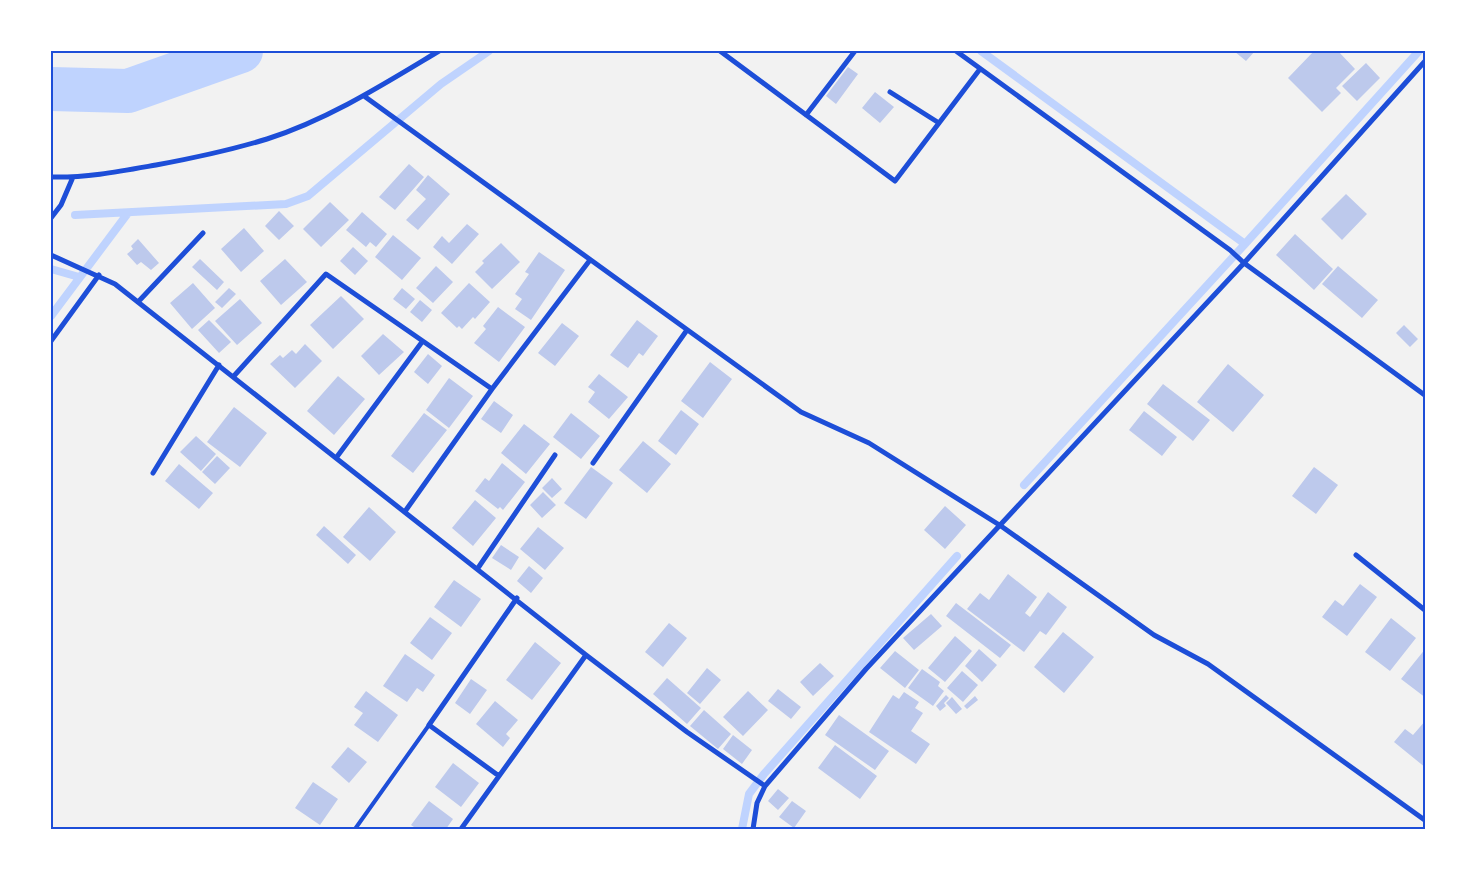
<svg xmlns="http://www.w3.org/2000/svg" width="1477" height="880" font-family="'PT Sans',sans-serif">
<rect width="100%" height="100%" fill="#f2f2f2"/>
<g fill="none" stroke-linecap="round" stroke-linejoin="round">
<path stroke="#bfd3fe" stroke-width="8" d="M981,51l264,193 174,-193
M75,215l211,-11 22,-8 133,-112 48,-33
M51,269l28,8
M51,316l77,-103
M1024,485l221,-241
M742,829l7,-35 15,-20 193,-218"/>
<path stroke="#bfd3fe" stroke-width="44" d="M51,89l77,2 113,-40"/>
</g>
<path fill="#bdc9ec" d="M1234,51h21l-9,10z
M1314,51h24l17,18 -19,19 5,5 -19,19 -34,-34z
M1366,63l14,15 -23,23 -15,-15z
M848,67l10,7 -22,30 -10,-8z
M875,92l19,15 -14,16 -18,-15z
M409,164l15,13 -29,33 -16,-13z
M428,175l22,19 -32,36 -12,-10 20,-21 -10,-9z
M1346,194l21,20 -25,26 -21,-21z
M330,202l19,18 -28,27 -18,-18z
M279,211l15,15 -15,14 -14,-14z
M362,212l25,22 -11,13 -6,-5 -4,5 -20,-17z
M467,224l12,10 -27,30 -19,-17 9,-11 7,7z
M244,228l20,23 -23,21 -20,-23z
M1295,234l38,35 -19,21 -38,-35z
M393,235l28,23 -19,22 -27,-23z
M138,239l21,24 -8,7 -10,-8 -4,3 -10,-11 6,-5 -2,-3z
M501,243l19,19 -28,27 -17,-17 9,-9 -2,-2z
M353,247l15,14 -13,14 -15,-14z
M539,252l26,18 -34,50 -16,-11 7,-10 -7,-5 14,-20 -4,-2z
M200,259l24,23 -7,8 -25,-23z
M285,259l22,23 -26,23 -21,-24z
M436,266l17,16 -20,21 -17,-15z
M1338,266l40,34 -16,18 -40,-34z
M193,283l22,25 -23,21 -22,-26z
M469,283l21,19 -15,17 -2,-2 -11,12 -3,-3 -2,2 -16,-15z
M229,288l7,6 -14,14 -7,-6z
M402,288l13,11 -9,10 -13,-10z
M341,296l23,23 -31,30 -23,-24z
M240,299l22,24 -25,22 -22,-24z
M420,300l12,10 -10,12 -12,-10z
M498,307l27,20 -26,35 -25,-19 12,-14 -3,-3z
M209,320l22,22 -12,11 -21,-23z
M637,320l21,16 -15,20 -4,-3 -11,15 -18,-13z
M562,323l17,13 -24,30 -17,-13z
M1404,325l14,14 -8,8 -14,-14z
M383,334l21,18 -25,23 -18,-19z
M305,344l17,17 -27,27 -25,-24 10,-9 3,3 9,-8 4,4z
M428,354l14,12 -14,18 -14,-12z
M710,362l22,17 -29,39 -22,-17z
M1228,364l36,31 -31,37 -36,-30z
M599,374l29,23 -19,22 -21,-17 7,-10 -7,-5z
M338,376l27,23 -31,36 -27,-24z
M449,378l24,18 -24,32 -23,-18z
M1163,384l47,36 -17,21 -46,-37z
M494,401l19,14 -12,18 -20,-14z
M234,407l33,26 -27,34 -33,-25z
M681,410l18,14 -23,31 -18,-14z
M1144,411l33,26 -15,19 -33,-26z
M424,413l23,17 -34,43 -22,-17z
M571,413l29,23 -19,23 -28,-22z
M524,424l26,20 -24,30 -25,-21z
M196,436l20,18 -15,17 -21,-19z
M643,441l28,23 -24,29 -28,-23z
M217,456l13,12 -15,16 -13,-12z
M502,463l23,19 -22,28 -3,-3 -2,2 -23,-18 10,-13 4,3z
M179,464l34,29 -14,16 -34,-28z
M591,467l22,16 -27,36 -22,-16z
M1314,467l24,18 -22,29 -24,-18z
M552,478l10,11 -10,9 -10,-10z
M543,492l13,13 -14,13 -12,-13z
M475,500l21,18 -23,28 -21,-18z
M945,506l21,19 -21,24 -21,-19z
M369,507l27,25 -26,29 -27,-24z
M324,526l32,29 -8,9 -32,-29z
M538,527l26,21 -19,22 -25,-21z
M501,545l18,12 -8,13 -19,-12z
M529,566l14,12 -12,15 -14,-12z
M1008,574l29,23 -12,16 5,4 18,-25 19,15 -21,28 -6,-4 -16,21 -57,-43 13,-16 9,7z
M454,580l27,19 -20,28 -27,-20z
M1360,584l17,13 -30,39 -25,-19 13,-17 8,6z
M956,603l55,42 -11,13 -54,-42z
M931,614l11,12 -28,24 -11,-12z
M430,617l22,16 -20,27 -22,-17z
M1391,618l25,20 -26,33 -25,-19z
M669,623l18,15 -24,29 -18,-15z
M1063,632l31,25 -30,36 -30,-26z
M955,636l17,15 -27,31 -17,-14z
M535,642l26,21 -29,37 -26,-20z
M1426,648v50l-25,-19z
M979,649l18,16 -15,17 -17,-16z
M895,651l24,19 -14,18 -25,-20z
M405,654l30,21 -12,17 -6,-4 -10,14 -24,-16z
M820,663l14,13 -21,20 -13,-14z
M707,668l14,12 -21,24 -13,-11z
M922,669l18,13 -2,4 6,5 -11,15 -25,-18z
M962,671l16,14 -15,17 -16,-14z
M667,678l34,30 -14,16 -34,-30z
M471,679l16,11 -17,24 -15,-11z
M778,689l23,18 -10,12 -23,-18z
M366,691l32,24 -20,27 -24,-17 9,-12 -9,-6z
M748,691l20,19 -25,26 -20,-19z
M904,692l15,10 -4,6 8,5 -12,18 19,13 -14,20 -47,-32 24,-37 6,4z
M946,695l3,3 -5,5 2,3 -6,5 -4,-5z
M975,696l3,4 -11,9 -3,-3z
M952,697l10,12 -6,5 -10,-11z
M495,701l23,19 -12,14 4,4 -7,9 -27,-23z
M704,710l27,24 -13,15 -28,-23z
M839,715l50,36 -14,19 -50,-35z
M1426,720v48l-32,-26 11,-13 8,6z
M733,735l19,15 -10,14 -19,-15z
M835,745l42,31 -17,23 -42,-31z
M348,747l19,15 -18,21 -18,-16z
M453,763l26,20 -18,24 -26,-20z
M313,782l25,17 -18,26 -25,-17z
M778,789l11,9 -11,12 -10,-9z
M429,801l24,18 -7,10h-29l-6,-4z
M792,801l14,10 -12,17 -15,-11z"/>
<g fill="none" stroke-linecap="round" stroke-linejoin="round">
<path stroke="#1d4ed8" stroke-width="4" d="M355,829l74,-104"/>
<path stroke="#1d4ed8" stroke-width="5" d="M720,51l175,130 85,-112
M956,51l274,199 14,13 182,133
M890,92l49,31
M364,96l437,316 68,31 132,83 153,109 54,29 218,157
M806,115l49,-64
M51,177c35,1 71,-6 105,-12 38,-7 75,-15 111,-26 62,-20 117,-55 172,-88
M51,218l10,-13 12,-28
M51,255l64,29 471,371 101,77 78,54
M138,302l65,-69
M51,341l48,-66
M233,377l93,-103 166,115
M336,458l86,-116
M593,463l94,-133
M153,473l66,-108
M406,510l86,-121 98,-129
M1356,555l70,56
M478,568l77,-113
M499,776l-70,-51 88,-127
M461,829l125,-174
M753,829l4,-26 8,-17 101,-117 378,-406 182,-203"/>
</g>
<rect width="1477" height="880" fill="none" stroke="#ffffff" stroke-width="105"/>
<rect x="52" y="52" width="1372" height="776" fill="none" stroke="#1d4ed8" stroke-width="2"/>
</svg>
